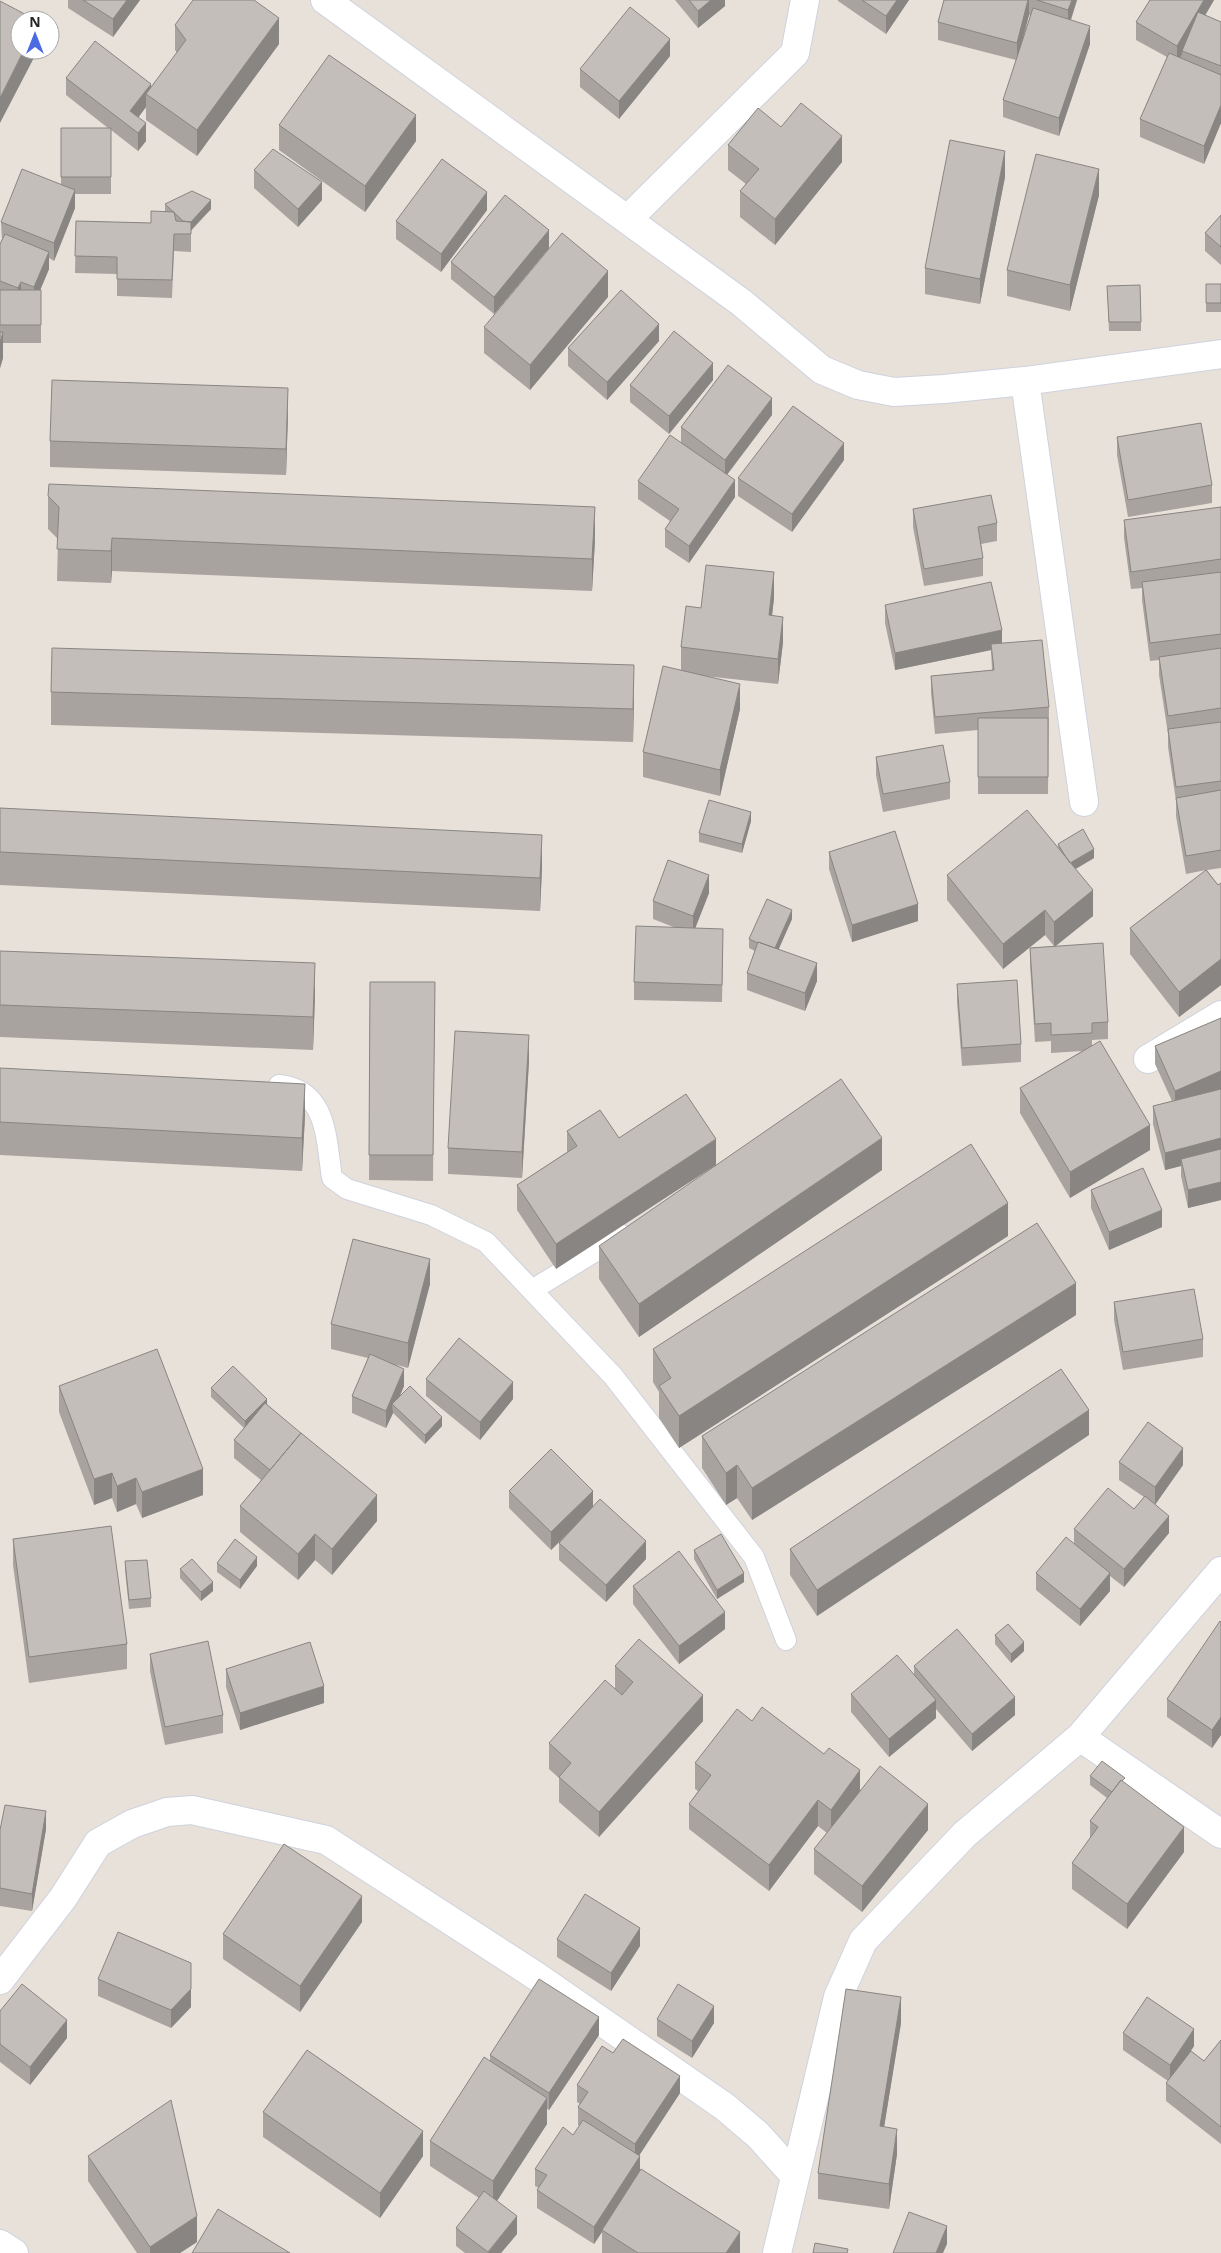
<svg xmlns="http://www.w3.org/2000/svg" width="1221" height="2253" font-family="'Open Sans',sans-serif">
<rect width="100%" height="100%" fill="#e8e1d9"/>
<g fill="none" stroke-linecap="round" stroke-linejoin="round">
<defs>
<path id="service" d="M279,1085c49,5 47,55 53,93l15,11 84,26 55,27 127,134 141,181 32,83
M532,1290l90,-55"/>
<path id="minor" d="M628,219l167,-166 10,-53
M1025,381l59,421
M1148,1059l73,-44
M1080,1737l141,97
M0,1980l63,-82 35,-55 34,-19 35,-12 25,-2 134,30 210,136 189,131 33,28 36,40
M0,2244l14,9
M777,2253l61,-256 25,-56 102,-107 115,-97 141,-166"/>
<path id="tertiary" d="M325,0l417,303 80,67 36,15 36,7 50,-3 81,-8 196,-27"/>
</defs>
<use href="#service" stroke="#cfd2de" stroke-width="22"/>
<use href="#minor" stroke="#cfd2de" stroke-width="30"/>
<use href="#tertiary" stroke="#cfd2de" stroke-width="30"/>
<use href="#service" stroke="#fff" stroke-width="20"/>
<use href="#minor" stroke="#fff" stroke-width="28"/>
<use href="#tertiary" stroke="#fff" stroke-width="28"/>
</g>
<path fill="#a8a39f" fill-rule="evenodd" d="M68,0h72l-27,37 -45,-29z
M675,0h50v6l-27,22z
M838,0h71l-23,34 -48,-33z
M944,0h133l-6,20 19,24 -31,92 -56,-19v-17l13,-40 -78,-20v-18zM1029,15l2,1 -8,23z
M1150,0h64l-9,15 16,7v101l-17,41 -64,-27v-18l27,-62 -31,-17v-18z
M175,25l104,19 -82,112 -51,-36v-13l-8,11 8,23 -8,10 -27,-21v64h-36v14l-21,53 -5,-3v11l-9,21h1v53h-38v15l-3,10v-124l2,-4 -1,-18 60,-37v-57h47l-42,-33v-17l85,10 26,-35 -2,-3z
M670,56l-51,63 -39,-32v-18z
M279,125l137,16 -51,71 -86,-62z
M781,127l61,35 -67,83 -35,-28v-26l6,-7 -18,-14v-25z
M254,170l68,30 -24,27 -44,-39z
M1005,177l-25,127 -55,-10v-26z
M1099,195l-29,116 -63,-15v-26z
M165,204l46,5 -20,22v21l-17,-1 -2,47 -55,-2v-22l-42,-1 1,-52 75,2 14,-12z
M487,210l-46,62 -45,-33v-18z
M1221,215v50l-16,-14v-18z
M549,248l-55,66 -43,-35v-17z
M1206,284h15v28h-15z
M1107,286l34,36v9h-32z
M608,297l-78,93 -46,-37v-26z
M659,341l-52,59 -39,-34v-18z
M713,380l-44,54 -39,-32v-17z
M288,413l-2,62 -236,-8v-26z
M772,415l-45,60 8,22 -46,66 -24,-16v-18l5,-8 -32,-22v-18l43,-38v-16z
M1117,437l95,48v18l-84,14 -11,-62z
M844,460l-52,72 -54,-36v-18z
M48,496l547,44 -3,51 -480,-20 -1,12 -54,-2 1,-42 -10,-10z
M1221,507v361l-14,2 11,15 3,-2v102l-42,32 -49,-63v-26l76,-58 -20,4 -10,-58v-15l-8,-54v-13l-9,-59v-15l-9,1 -8,-61v-12l-11,1 -7,-51v-18z
M913,509l84,14v18l-16,3 2,14v18l-59,10 -11,-59z
M774,598l-2,18 11,26 -5,42 -73,-8 35,33 -20,87 -77,-19v-25l38,-82v-23l20,-39z
M885,605l117,38 47,64 -1,87h-70v-64l-43,4 -4,-41v-17l61,-6 -1,-20 -96,20 -10,-47z
M51,692l583,6 -1,44 -582,-17z
M876,757l74,25v17l-67,13 -7,-37z
M0,808l542,60 -2,43 -540,-26z
M751,821l-9,32 -43,-11v-9z
M1058,844l36,14 -19,11 18,47 -37,30 52,76v17l-16,1v5l58,105 -80,48 -50,-85v-25l62,-37 -31,2v-12l-16,1 -5,-77v-17l24,-2 -9,-11 -42,34 -56,-69v-25l111,-28z
M829,852l89,69 -66,21 -23,-73z
M709,893l-14,35 28,19 -1,55 -88,-2v-18l42,-54 -23,-9v-18z
M792,919l-14,30 39,32 -12,30 -58,-21v-17l8,-22 -6,-3v-9z
M0,951l315,45 -2,54 -313,-13z
M370,982h65l-2,199 -64,-1z
M957,984l64,60v18l-59,4 -5,-64z
M1221,1018v182l-33,8 -7,-32v-10l-16,4 -12,-46v-18l19,-5 -17,-37v-18z
M529,1061l-7,117 -74,-4v-26z
M0,1068l305,48 -3,55 -302,-16z
M600,1110l-44,159 -39,-59v-25l50,-33v-21z
M882,1170l-243,167 -40,-58v-33z
M1091,1190l71,37 -53,23 -18,-42z
M1008,1236l-329,212 -20,-30v-26l-6,-10v-33z
M430,1284l-22,84 -11,-3 7,21 -4,10 42,30 -17,18 -32,-31 -7,15 -34,-15v-17l16,-38 -37,-9v-25z
M1114,1302l89,37v18l-80,13 -9,-50z
M1076,1315l-324,205 -15,-22 -11,7 -24,-37v-32z
M426,1379l87,20 -33,41 -54,-44z
M59,1386l144,109 -61,23 -6,-14 -19,8 -5,-14 -18,7 -35,-93z
M211,1388l56,17 110,116 -45,54 -17,-15 -17,20 -58,-48v-26l21,-26 -27,-22v-18l10,-12 -33,-31z
M1089,1435l-272,181 -27,-41v-26z
M1119,1462l64,3 -28,39 14,29 -45,54 -14,-11v15l-30,35 -44,-36v-17l38,-29v-15l60,-20 10,-12 -25,-17z
M509,1491l84,16 53,52 -40,43 -47,-42v-17l16,-16 -24,23 -42,-42z
M13,1539l114,105v25l-98,14 -16,-118z
M694,1550l50,32 -27,17 -23,-40z
M125,1561l26,37v9l-22,2 -4,-39z
M217,1563l40,3 -17,23 -23,-17z
M180,1569l33,22 -12,10 -21,-23z
M633,1586l92,43 -46,35 -46,-60z
M1221,1622v113l-9,13 -45,-31v-18z
M995,1635l29,16 -13,12 -16,-19z
M150,1654l73,61v18l-58,12 -15,-74z
M615,1666l88,55 -104,116 -40,-35v-24l-10,-9v-26l66,-54z
M914,1666l101,49 -43,36 -36,-42v9l-47,39 -38,-45v-18l63,-20z
M226,1669l98,34 -84,27 -14,-43z
M752,1721l108,70 68,39 -66,82 -48,-38v-25l13,-16 -9,-7 -49,65 -80,-62v-25l9,-13 -3,-2v-26z
M1090,1776l35,7 59,69 -57,77 -55,-40v-26l18,-25v-17l17,-23 -17,-13z
M46,1829l-14,82 -32,-5v-76z
M362,1922l-62,90 -77,-53v-25z
M557,1939l83,7 -29,45 -54,-34z
M98,1979l93,2v26l-20,21 -73,-32z
M0,2011l67,27 -37,47 -30,-23z
M657,2019l57,4 -22,35 -35,-22z
M901,2023l-17,104 13,27 -8,55 -71,-10v-26z
M1123,2033l71,13 -8,12 18,3 17,-21v104l-55,-43v-18l2,-2 -45,-31z
M599,2035l-50,75 -2,-1v15l-50,77 20,33 -16,19h-36l-9,-7v-18l23,-30 -49,-32v-25l60,-80v-6z
M577,2085l103,8 -41,62 1,15 100,83h-138v-21l-8,12 -57,-36v-18l2,-2 -4,-2v-17l38,-34 7,-9 -2,-1v-18l2,-3 -3,-2z
M263,2112l160,44 -43,62 -117,-81z
M88,2156l109,86 -17,11h-43l-49,-72z"/>
<path fill="#888582" d="M127,0h13l-27,37v-18z
M711,0h14v6l-27,22v-17z
M897,0h12l-23,34v-18z
M1028,0h1v15l-12,45v-17z
M1072,0h5l-9,28v-18z
M1204,0h10l-30,52 -2,-1v3l-5,9v-17z
M279,18v26l-82,112v-26z
M1090,26v18l-31,92v-18z
M670,39v17l-51,63v-18z
M24,50h14l-38,73v-25z
M151,84v13l-5,-3v13l-16,21v-17z
M1221,105v18l-17,41v-18z
M416,115v26l-51,71v-26z
M146,123v18l-8,10v-18z
M842,136v26l-67,83v-26z
M1005,151v26l-25,127v-25z
M1099,169v26l-29,116v-26z
M322,182v18l-24,27v-18z
M75,190v18l-21,53v-18z
M487,192v18l-46,62v-18z
M211,200v9l-24,25v-9z
M549,230v18l-55,66v-17z
M49,252v17l-15,36v-18z
M608,271v26l-78,93v-25z
M21,282v17l-3,7v-18z
M659,324v17l-52,59v-18z
M3,332v26l-3,10v-25z
M713,363v17l-44,54v-18z
M288,388v25l-2,62v-26z
M772,398v17l-47,62v-17z
M844,443v17l-52,72v-18z
M735,480v17l-46,66v-17z
M595,507v33l-3,51v-32z
M112,538v33l-1,12v-32z
M774,572v26l-5,43v-26z
M783,617v25l-5,42v-25z
M1002,630v18l-11,-4v6l-96,20v-17z
M634,665v33l-1,44v-33z
M740,684v25l-20,87v-26z
M751,812v9l-9,32v-9z
M542,835v33l-2,43v-33z
M1094,849v9l-25,15v-9z
M709,875v18l-16,41v-18z
M1093,890v26l-39,31v-25z
M918,904v17l-66,21v-17z
M792,910v9l-18,41v-9z
M1045,910v25l-42,34v-25z
M1221,959v26l-42,32v-25z
M315,963v33l-2,54v-33z
M817,963v18l-12,30v-18z
M529,1035v26l-7,117v-26z
M1221,1071v18l-46,20v-18z
M305,1084v32l-3,55v-33z
M1150,1125v25l-80,48v-26z
M882,1138v32l-243,167v-33z
M1221,1138v18l-40,3v7l-16,4v-17z
M716,1139v26l-160,104v-25z
M1221,1182v18l-33,8v-18z
M1008,1203v33l-329,212v-32z
M1162,1210v17l-53,23v-18z
M430,1259v25l-22,84v-25z
M1076,1283v32l-324,205v-32z
M404,1369v17l-9,21 -3,-3 1,9 -7,15v-17z
M513,1382v17l-33,41v-18z
M267,1399v9l-22,22v-9z
M1089,1410v25l-272,181v-26z
M442,1417v9l-17,18v-9z
M1183,1448v17l-28,40v-18z
M737,1465v33l-11,7v-32z
M203,1469v26l-61,23v-26z
M112,1473v25l-18,7v-26z
M136,1478v26l-19,8v-26z
M593,1491v17l-42,42v-18z
M377,1495v26l-45,54v-26z
M1169,1516v17l-45,54v-18z
M315,1534v26l-17,20v-26z
M646,1541v18l-40,43v-17z
M257,1557v9l-17,23v-9z
M744,1573v9l-27,17v-9z
M1110,1573v18l-30,35v-17z
M213,1582v9l-12,10v-9z
M725,1612v17l-46,35v-18z
M1024,1642v9l-13,12v-9z
M324,1686v17l-84,27v-17z
M703,1695v26l-104,116v-25z
M1015,1697v18l-43,36v-17z
M936,1700v18l-47,39v-18z
M1221,1717v18l-9,13v-18z
M860,1770v26l-29,39v-25z
M818,1800v26l-49,65v-26z
M928,1804v26l-66,82v-26z
M46,1811v18l-14,82v-17z
M1184,1827v25l-57,77v-25z
M362,1896v26l-62,90v-26z
M640,1928v18l-29,45v-18z
M191,1963v44l-20,21v-18z
M901,1997v26l-21,129v-26z
M714,2006v17l-22,35v-17z
M599,2017v18l-50,75v-17z
M67,2020v18l-37,47v-18z
M1194,2029v17l-24,36v-17z
M680,2076v17l-45,69v-18z
M547,2098v26l-54,83v-26z
M897,2129v25l-8,55v-25z
M423,2131v25l-43,62v-25z
M640,2156v18l-38,56v2l-8,12v-17z
M197,2216v26l-17,11h-30v-6z
M517,2216v18l-16,19h-13z
M947,2226v18l-4,9h-7z
M740,2232v21h-14z"/>
<path fill="#c3beb9" stroke="#888582" d="M83,0h44l-14,19z
M193,0h61l25,18 -82,112 -51,-36 40,-54 -11,-15z
M689,0h22l-13,11z
M862,0h35l-11,16z
M944,0h84l-11,43 -79,-21z
M1037,0h35l-4,10z
M1150,0h54l-27,46 -41,-24z
M0,1l36,19h-16v30h4l-24,48z
M630,7l40,32 -51,62 -39,-32z
M1033,8l57,18 -31,92 -56,-18z
M1198,12l23,10v44l-39,-15z
M95,41l56,43 -21,27 16,12 -8,10 -72,-55z
M1169,53l52,22v30l-17,41 -64,-27z
M329,55l87,60 -51,71 -86,-61z
M801,103l41,33 -67,83 -35,-28 19,-22 -31,-24 30,-37 23,19z
M61,128h50v49h-50z
M950,140l55,11 -25,128 -55,-11z
M273,149l49,33 -24,27 -44,-39z
M1036,154l63,15 -29,116 -63,-15z
M442,159l45,33 -46,62 -45,-33z
M22,169l53,21 -21,53 -53,-21z
M192,191l19,9 -20,22 -8,-1 -18,-17z
M505,195l44,35 -55,67 -43,-35z
M151,211l23,1 2,9 15,1v12h-17l-2,46 -55,-1v-22l-42,-1 1,-35 75,2z
M1221,215v32l-16,-14z
M562,233l46,38 -78,94 -46,-38z
M5,234l44,18 -15,35 -13,-5 -3,6 -18,-7v-37z
M1206,284h15v19h-15z
M1140,285l1,37h-32l-2,-36z
M0,290h41v35h-41z
M621,290l38,34 -52,58 -39,-34z
M674,331l39,32 -44,53 -39,-31z
M0,332h3l-3,11z
M728,365l44,33 -47,62 -44,-33z
M52,380l236,8 -2,61 -236,-8z
M793,406l51,37 -52,71 -54,-36z
M1201,423l11,62 -84,15 -11,-63z
M670,435l65,45 -46,66 -24,-17 14,-20 -41,-28z
M49,484l546,23 -3,52 -480,-21 -1,13 -54,-2 2,-42 -11,-11z
M991,495l6,28 -19,4 5,31 -59,11 -11,-60z
M1221,507v52l-90,13 -7,-52z
M706,565l68,7 -5,43 14,2 -5,42 -97,-12 5,-41 15,2z
M1221,572v62l-71,9 -8,-61z
M991,582l11,48 -107,23 -10,-48z
M1042,640l7,67 -114,10 -4,-41 63,-6 -3,-26z
M52,648l582,17 -1,44 -582,-17z
M1221,648v60l-53,8 -9,-59z
M663,666l77,18 -20,86 -77,-18z
M978,718h70v59h-70z
M1221,722v59l-45,6 -8,-58z
M943,745l7,37 -67,12 -7,-37z
M1221,790v60l-35,6 -10,-58z
M709,800l42,12 -9,32 -43,-11z
M0,808l542,27 -2,43 -540,-26z
M1027,810l66,80 -39,32 -9,-12 -42,34 -56,-69z
M1083,829l11,20 -24,14 -6,-9 -6,-10z
M895,831l23,73 -66,21 -23,-73z
M668,860l41,15 -16,41 -40,-15z
M1206,870l12,15 3,-2v76l-42,33 -49,-64z
M767,899l25,11 -17,38 -17,-6v1l-9,-4z
M636,926l87,3 -1,56 -88,-3z
M758,942l59,21 -12,30 -58,-20z
M1103,943l5,79 -16,1v10l-41,2v-12l-16,1 -5,-76z
M0,951l315,12 -2,54 -313,-12z
M1017,980l4,64 -59,4 -5,-64z
M370,982h65l-2,173h-64z
M1221,1018v53l-46,20 -20,-45z
M455,1031l74,4 -7,117 -74,-4z
M1100,1041l50,84 -80,47 -50,-84z
M0,1068l305,16 -3,54 -302,-16z
M841,1079l41,59 -243,166 -40,-58z
M1221,1089v49l-56,15 -12,-47z
M686,1094l30,45 -160,105 -39,-59 60,-39 -10,-15 33,-21 19,28z
M971,1144l37,59 -329,213 -20,-30 12,-8 -18,-29z
M1221,1149v33l-33,8 -7,-31z
M1143,1168l19,42 -53,22 -18,-42z
M1037,1223l39,60 -324,205 -15,-23 -11,8 -24,-37z
M353,1239l77,20 -22,84 -77,-19z
M1194,1289l9,50 -80,13 -9,-50z
M459,1338l54,44 -33,40 -54,-43z
M157,1349l46,120 -61,23 -6,-14 -19,8 -5,-13 -18,6 -35,-93z
M370,1354l34,15 -18,42 -34,-15z
M233,1366l34,33 -22,22 -34,-33z
M1061,1369l28,41 -272,180 -27,-41z
M410,1386l32,31 -17,18 -33,-31z
M265,1403l37,31 -1,-1 -31,37 -36,-30z
M1148,1422l35,26 -28,39 -36,-25z
M301,1433l76,62 -45,54 -17,-15 -17,20 -58,-48z
M551,1449l42,42 -42,41 -42,-41z
M1108,1488l26,21 11,-13 24,20 -45,53 -50,-40z
M600,1499l46,42 -40,44 -47,-42z
M111,1526l16,118 -98,13 -16,-118z
M721,1534l23,39 -27,17 -23,-40z
M1066,1537l44,36 -30,36 -44,-36z
M235,1539l22,18 -17,23 -23,-17z
M679,1551l46,61 -46,34 -46,-60z
M192,1559l21,23 -12,10 -21,-23z
M147,1560l4,38 -22,2 -4,-39z
M1220,1621l1,1v95l-9,13 -45,-31z
M1008,1624l16,18 -13,12 -16,-19z
M957,1629l58,68 -43,37 -58,-68z
M639,1639l64,56 -104,117 -40,-35 12,-14 -22,-20 56,-63 17,15 11,-13 -18,-16z
M208,1641l15,74 -58,12 -15,-73z
M310,1642l14,44 -84,27 -14,-44z
M897,1655l39,45 -47,39 -38,-45z
M762,1707l62,47 5,-6 31,22 -29,40 -13,-10 -49,65 -80,-61 22,-29 -16,-12 42,-54 15,12z
M1102,1761l23,17 -3,3 -1,-1 -9,12 -22,-16z
M880,1766l48,38 -66,82 -48,-37z
M1121,1780l63,47 -57,77 -55,-41 26,-36 -8,-6z
M5,1805l41,6 -14,83 -32,-6v-58z
M284,1844l78,52 -62,90 -77,-52z
M585,1894l55,34 -29,45 -54,-34z
M118,1932l73,31v26l-20,21 -73,-31z
M539,1979l60,38 -50,76 -59,-38z
M22,1984l45,36 -37,47 -30,-23v-33z
M678,1984l36,22 -22,35 -35,-22z
M846,1989l55,8 -21,129 17,3 -8,55 -71,-11z
M1147,1997l47,32 -24,36 -47,-32z
M623,2039l57,37 -45,68 -57,-37 10,-15 -11,-7 25,-39 11,7z
M1221,2040v87l-55,-44 25,-32 13,10z
M307,2050l116,81 -43,62 -117,-81z
M484,2057l63,41 -54,83 -63,-40z
M171,2100l26,116 -47,31 -62,-91z
M583,2120l57,36 -46,71 -57,-37 10,-15 -12,-6 28,-42 10,8z
M641,2169l99,63 -14,21h-88l-36,-23z
M484,2191l33,25 -29,36 -32,-24z
M218,2209l72,44h-98z
M909,2212l38,14 -11,27h-43z
M815,2243l33,6 -1,4h-34z"/>
<g transform="translate(35 35)"><circle r="24" fill="#ffffff" stroke="#a8a8a8"/>
<path d="M0-4L9 19L0 12L-9 19Z" fill="#4a6be3"/>
<text y="-8" font-size="14" font-weight="bold" text-anchor="middle" fill="#262626">N</text>
</g>
</svg>
